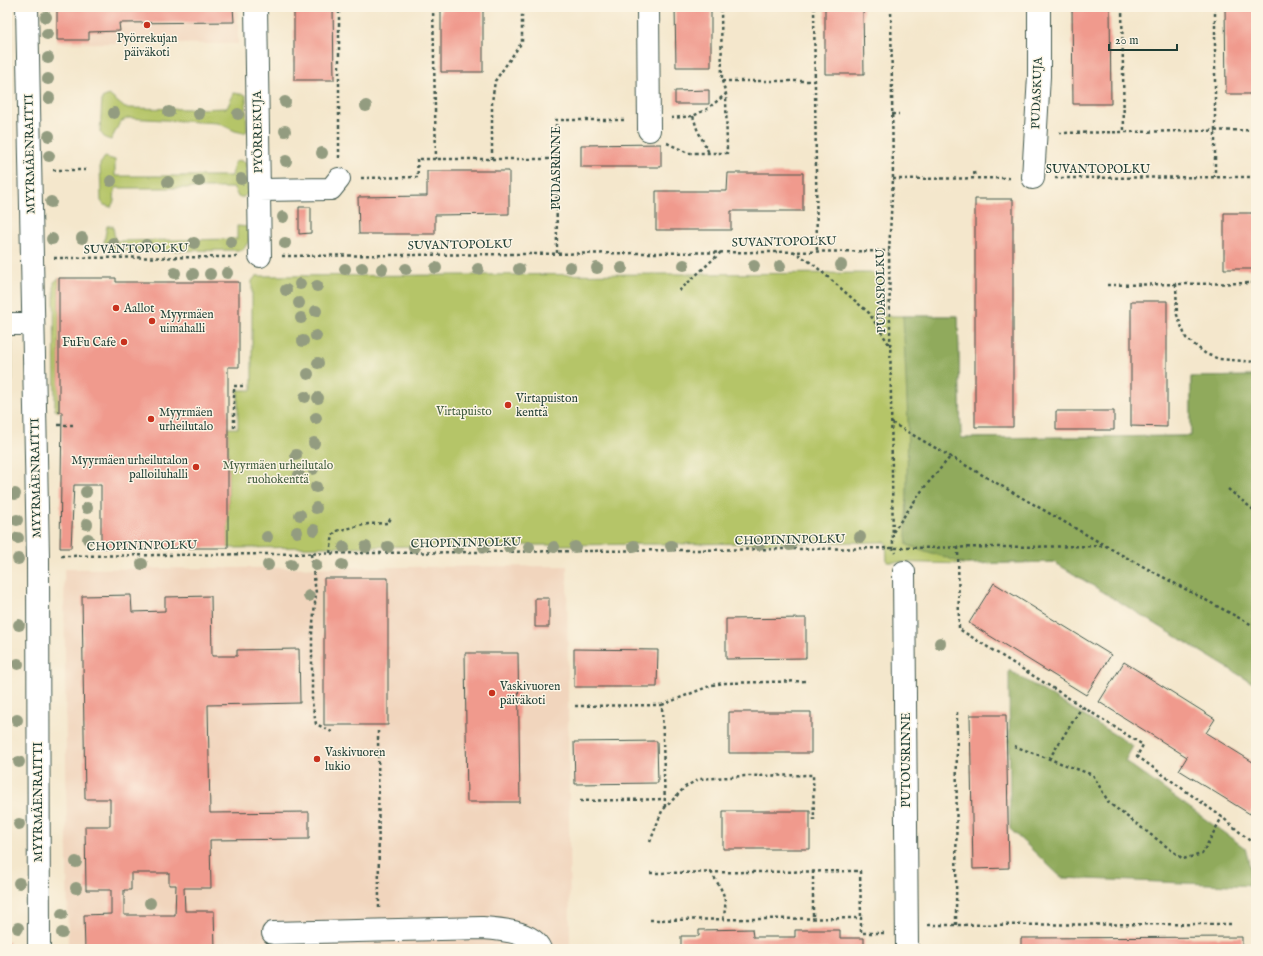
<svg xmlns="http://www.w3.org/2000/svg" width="1263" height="956" font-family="'IM FELL English',serif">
<rect width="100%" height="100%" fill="#fcf5e5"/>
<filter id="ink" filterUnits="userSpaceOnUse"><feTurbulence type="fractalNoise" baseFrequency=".025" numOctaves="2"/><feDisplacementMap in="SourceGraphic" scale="8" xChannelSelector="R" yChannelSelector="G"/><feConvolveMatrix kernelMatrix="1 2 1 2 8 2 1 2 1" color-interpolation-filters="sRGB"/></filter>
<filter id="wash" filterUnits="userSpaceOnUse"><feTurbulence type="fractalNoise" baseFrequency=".012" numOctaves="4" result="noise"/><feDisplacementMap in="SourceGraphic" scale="16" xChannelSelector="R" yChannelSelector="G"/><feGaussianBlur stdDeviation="0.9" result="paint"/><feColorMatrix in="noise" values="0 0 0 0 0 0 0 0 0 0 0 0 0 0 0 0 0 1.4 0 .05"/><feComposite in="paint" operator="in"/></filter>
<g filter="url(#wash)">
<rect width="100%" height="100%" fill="#f4e7cc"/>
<path fill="#f1d5bd" d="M57,7h181v37l-181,-1z
M567,566l3,383h-502l-4,-380z"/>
<path fill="#b5c567" stroke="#6a814e" d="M234,93l12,2 1,36 -3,2 -9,-2 -17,-8 -90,-5 -8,4 -9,18 -6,-2 -5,-6 2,-34 7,-3 16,13 69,1 33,-1z
M105,157l10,3v16h117l2,-13 5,-3 7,3 2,30 -4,4h-6l-4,-9h-119l-1,13 -3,6 -7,-2 -3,-4 -1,-37z
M107,226h6l2,15 122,-2v-13l12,1v14l-6,9 -99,1 -35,-2 -5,-7z
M883,273l1,43h74l3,122 230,-2v-59l65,-1v309l-202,-123 -88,2 -79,-2 -1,-20 -658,6v-120h10v-38h14v-109l4,-5z
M59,278v134l-4,-2 -1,-128z
M7,342l5,1v39l-5,-4z"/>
<path fill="#90aa5c" stroke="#587448" d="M903,316h55l3,122 230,-2v-59l65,-1v309l-202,-123 -88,2 -59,-19 -1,-12 2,-111z
M1009,670l124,76 -8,15 120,87 10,38 -193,-8 -52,-49z"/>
<g id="blocks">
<path fill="#f09a8d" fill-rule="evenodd" d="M57,7h176l1,15 -115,1 1,8 -31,1v8h-32z
M294,7h39l1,73h-40z
M441,7h42v65h-42z
M675,7h36v60h-35z
M825,7h38l1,67h-39z
M1072,7h38l1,97h-38z
M1225,7h31v87h-30z
M709,90v14h-34v-13z
M661,144v23h-80v-22z
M427,171h82v43l-74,1v19h-76l-1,-37 69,-1z
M728,173h75v38h-72v19h-75v-39h71z
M975,199h38v228h-38z
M299,207h12v26l-12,1z
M1224,213h32v56h-32z
M59,278h57v4h123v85h-11v181h-127v-63h-27l-3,63h-11l2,-136h-3z
M1131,301h36v126l-36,-1z
M1056,411h58v19h-58z
M324,578h64v147h-64z
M994,583l117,72 -25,40 -117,-72z
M131,595l1,17 33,-1v-14l46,-1 1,60h25v-6l62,-1 1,54 -92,2 2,108 99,-1v27l-99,1 1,48h-27l1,23h29l1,38h-130l-1,-34 27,-1v-24h-25l-1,-64h25v-27h-25l-3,-203zM131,873h38v12h7l-1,30h-51v-25h7z
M535,598h14v29h-14z
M806,618v40l-80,1v-40z
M574,649l84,1 -1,37h-83z
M465,653h53l2,149h-53z
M1124,662l91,57 -9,14 50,31v39l-6,11 -71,-44 8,-13 -88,-55z
M729,712h82v41h-82z
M970,715h36l3,153 -36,1z
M657,741l1,42 -83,1 -1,-42z
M723,811h87v38h-87z
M752,929l1,8h42v-7h45v8h24v11h-183v-13h18v-6z
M1242,937v12h-221v-11z
M7,941h2v8h-2z"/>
</g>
</g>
<g filter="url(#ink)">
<use href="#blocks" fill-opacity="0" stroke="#3f564b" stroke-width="1"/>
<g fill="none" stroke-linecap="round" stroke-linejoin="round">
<defs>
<path id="minor" d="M27,7l11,550 1,392
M256,7l4,249
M648,7l1,123
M1033,178l6,-102v-69
M259,190l72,-1 8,-10
M7,324h26
M904,572l3,377
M273,933l209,-5c16,1 50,3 58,21"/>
</defs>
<use href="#minor" stroke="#3f564b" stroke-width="24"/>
<path stroke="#3f564b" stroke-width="2.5" stroke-dasharray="3 3" stroke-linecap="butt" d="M433,7l3,152
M814,7l3,243
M891,7l2,172 -4,72 4,297 3,5
M1122,7l2,125
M1215,7v170
M722,81h93
M892,114h7
M693,116l4,13 12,24
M671,118l22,-2 14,-7 19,-15
M1059,133l197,-3
M667,143l21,10h39l-1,-59 -4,-13 -1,-74
M339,158v-151
M492,159v-57l3,-21 27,-39v-35
M53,170h35
M974,172l1,6
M361,178l57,-1 -1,-18h139
M1055,178l201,-1
M893,179l119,-1
M793,251l20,13 56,49 21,33
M557,253l-1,-133h71
M282,256l607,-5
M54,258l185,-1
M1176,284l1,31 9,23 20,16 13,5 37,3
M1107,285l149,-2
M679,291l42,-39
M892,423l228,131 136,73
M58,425h16
M234,428v-42h12
M1228,489l28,23
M893,532l30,-43 28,-33
M958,547l1,82 184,116 -6,11 85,61 34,29
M330,553l3,-18 3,-4 32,-7 20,-1 3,-5
M311,554l5,39 -4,40v69l4,22 16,8
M61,556l1044,-10
M662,705l50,-20 13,-2 83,-2
M575,706l87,-1 3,102
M378,731l1,178
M1014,746l79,29 16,28 74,56 19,-5 20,-37
M1049,759l33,-52
M580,801l85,-2
M650,842l12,-31 23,-24 14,-8 46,-3 68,-1 1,45
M813,871v48
M711,872c11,19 18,25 12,47
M650,873l210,-2 1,47
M650,920l211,-2v15h25
M928,925l303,-1
M956,925l1,-214"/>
<use href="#minor" stroke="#fff" stroke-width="22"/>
</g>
<g fill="#939c80">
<circle cx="46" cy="17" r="6"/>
<circle cx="47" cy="34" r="6"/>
<circle cx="48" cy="58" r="6"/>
<circle cx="48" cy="79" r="6"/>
<circle cx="49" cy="98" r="6"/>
<circle cx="285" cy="102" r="6"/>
<circle cx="366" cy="106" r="6"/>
<circle cx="169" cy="112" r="6"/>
<circle cx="114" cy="113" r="6"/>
<circle cx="199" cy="114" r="6"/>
<circle cx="238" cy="114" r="6"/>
<circle cx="285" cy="131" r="6"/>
<circle cx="49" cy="136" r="6"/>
<circle cx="322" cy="153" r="6"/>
<circle cx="49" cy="156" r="6"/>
<circle cx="286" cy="161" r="6"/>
<circle cx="241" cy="179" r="6"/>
<circle cx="111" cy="181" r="6"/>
<circle cx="199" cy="181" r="6"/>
<circle cx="168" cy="182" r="6"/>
<circle cx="51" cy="202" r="6"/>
<circle cx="283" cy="217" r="6"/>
<circle cx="82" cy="238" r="6"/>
<circle cx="52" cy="239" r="6"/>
<circle cx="231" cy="242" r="6"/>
<circle cx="113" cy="243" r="6"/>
<circle cx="194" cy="243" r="6"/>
<circle cx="285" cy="243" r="6"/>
<circle cx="146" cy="245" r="6"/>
<circle cx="684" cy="265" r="6"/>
<circle cx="841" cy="265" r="6"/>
<circle cx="754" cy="266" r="6"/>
<circle cx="780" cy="266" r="6"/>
<circle cx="570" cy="267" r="6"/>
<circle cx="362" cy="268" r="6"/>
<circle cx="436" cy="268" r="6"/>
<circle cx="597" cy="268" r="6"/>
<circle cx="622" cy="268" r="6"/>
<circle cx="345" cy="269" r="6"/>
<circle cx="382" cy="269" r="6"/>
<circle cx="406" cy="269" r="6"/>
<circle cx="478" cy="269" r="6"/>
<circle cx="519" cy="269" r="6"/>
<circle cx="175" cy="273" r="6"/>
<circle cx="227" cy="273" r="6"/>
<circle cx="193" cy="274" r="6"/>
<circle cx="210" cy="274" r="6"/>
<circle cx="300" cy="284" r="6"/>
<circle cx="317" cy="286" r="6"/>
<circle cx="286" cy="290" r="6"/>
<circle cx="299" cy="303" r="6"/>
<circle cx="316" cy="311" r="6"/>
<circle cx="301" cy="318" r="6"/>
<circle cx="316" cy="336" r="6"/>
<circle cx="303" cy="341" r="6"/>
<circle cx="318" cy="363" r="6"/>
<circle cx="308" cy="374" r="6"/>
<circle cx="305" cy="397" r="6"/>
<circle cx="318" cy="398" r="6"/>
<circle cx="316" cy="418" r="6"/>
<circle cx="314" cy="443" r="6"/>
<circle cx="296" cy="455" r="6"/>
<circle cx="313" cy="469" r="6"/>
<circle cx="299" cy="475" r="6"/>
<circle cx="316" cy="487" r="6"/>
<circle cx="86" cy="492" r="6"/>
<circle cx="15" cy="494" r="6"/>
<circle cx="87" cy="508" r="6"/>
<circle cx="316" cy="508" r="6"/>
<circle cx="300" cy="515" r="6"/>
<circle cx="17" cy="520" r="6"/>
<circle cx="87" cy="524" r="6"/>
<circle cx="314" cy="530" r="6"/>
<circle cx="297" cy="532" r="6"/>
<circle cx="267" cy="537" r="6"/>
<circle cx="860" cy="537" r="6"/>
<circle cx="18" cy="538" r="6"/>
<circle cx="88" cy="539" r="6"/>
<circle cx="759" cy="544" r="6"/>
<circle cx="790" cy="545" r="6"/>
<circle cx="634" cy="546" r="6"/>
<circle cx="671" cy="546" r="6"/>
<circle cx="344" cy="547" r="6"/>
<circle cx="366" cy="547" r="6"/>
<circle cx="388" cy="547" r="6"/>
<circle cx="414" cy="547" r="6"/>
<circle cx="484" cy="547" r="6"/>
<circle cx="509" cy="547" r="6"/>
<circle cx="529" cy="547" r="6"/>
<circle cx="554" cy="547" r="6"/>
<circle cx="575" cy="547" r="6"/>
<circle cx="458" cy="548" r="6"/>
<circle cx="18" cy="559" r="6"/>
<circle cx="142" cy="564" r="6"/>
<circle cx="268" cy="565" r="6"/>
<circle cx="291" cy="565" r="6"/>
<circle cx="316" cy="565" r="6"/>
<circle cx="342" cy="565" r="6"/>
<circle cx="309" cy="596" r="6"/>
<circle cx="19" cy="625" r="6"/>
<circle cx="940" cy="643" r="6"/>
<circle cx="18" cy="664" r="6"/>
<circle cx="17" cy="720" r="6"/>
<circle cx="19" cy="762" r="6"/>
<circle cx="19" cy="824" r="6"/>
<circle cx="76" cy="862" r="6"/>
<circle cx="19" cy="883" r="6"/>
<circle cx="76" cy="888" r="6"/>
<circle cx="150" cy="903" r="6"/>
<circle cx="62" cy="914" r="6"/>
<circle cx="18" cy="928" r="6"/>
<circle cx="62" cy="933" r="6"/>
</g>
</g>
<g fill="#c8321e" stroke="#fcf5e5" stroke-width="1.5">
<circle cx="147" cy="25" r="4"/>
<circle cx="116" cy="308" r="4"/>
<circle cx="152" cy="321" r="4"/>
<circle cx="124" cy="342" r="4"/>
<circle cx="508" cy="405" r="4"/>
<circle cx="151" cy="419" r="4"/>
<circle cx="196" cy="467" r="4"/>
<circle cx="492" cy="693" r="4"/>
<circle cx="317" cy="759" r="4"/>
</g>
<g text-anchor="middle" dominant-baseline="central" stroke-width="3" stroke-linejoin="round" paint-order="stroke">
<g font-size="12" fill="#1f3d34" stroke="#fcf5e5" text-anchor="start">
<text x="147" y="38" text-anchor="middle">Pyörrekujan<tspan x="147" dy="14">päiväkoti</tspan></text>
<text x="124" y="308">Aallot</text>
<text x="160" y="314">Myyrmäen<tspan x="160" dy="14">uimahalli</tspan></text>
<text x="116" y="342" text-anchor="end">FuFu Cafe</text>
<text x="516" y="398">Virtapuiston<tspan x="516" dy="14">kenttä</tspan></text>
<text x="159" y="412">Myyrmäen<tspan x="159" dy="14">urheilutalo</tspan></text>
<text x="188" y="460" text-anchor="end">Myyrmäen urheilutalon<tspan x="188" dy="14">palloiluhalli</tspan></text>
<text x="500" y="686">Vaskivuoren<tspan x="500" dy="14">päiväkoti</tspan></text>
<text x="325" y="752">Vaskivuoren<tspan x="325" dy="14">lukio</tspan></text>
</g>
<g font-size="12" fill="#1f3d34" stroke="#fcf5e5">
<text transform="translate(1037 93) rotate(-88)">PUDASKUJA</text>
<text transform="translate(258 132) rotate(-91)">PYÖRREKUJA</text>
<text transform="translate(30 154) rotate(-91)">MYYRMÄENRAITTI</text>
<text transform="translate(556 168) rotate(-90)">PUDASRINNE</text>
<text x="1098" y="169">SUVANTOPOLKU</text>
<text transform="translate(784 242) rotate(-1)">SUVANTOPOLKU</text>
<text transform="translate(460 245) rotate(-1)">SUVANTOPOLKU</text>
<text transform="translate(136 249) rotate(-1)">SUVANTOPOLKU</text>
<text transform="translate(881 291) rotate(-91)">PUDASPOLKU</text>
<text transform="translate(36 478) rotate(-91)">MYYRMÄENRAITTI</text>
<text transform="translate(790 540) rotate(-1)">CHOPININPOLKU</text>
<text transform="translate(466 543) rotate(-1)">CHOPININPOLKU</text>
<text transform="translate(142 546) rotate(-1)">CHOPININPOLKU</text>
<text transform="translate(906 760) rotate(-90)">PUTOUSRINNE</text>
<text transform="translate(38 802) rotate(-90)">MYYRMÄENRAITTI</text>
</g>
<g font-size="12" fill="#445f41" stroke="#fcf5e5">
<text x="464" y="411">Virtapuisto</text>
<text x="278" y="465">Myyrmäen urheilutalo<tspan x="278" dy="14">ruohokenttä</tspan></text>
</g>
</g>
<rect width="1263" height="956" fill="none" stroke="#fcf5e5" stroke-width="24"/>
<path d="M1109 44v6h68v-6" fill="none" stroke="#1f3d34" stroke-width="2"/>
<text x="1115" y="44" font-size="12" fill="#1f3d34" stroke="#fcf5e5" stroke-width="3" paint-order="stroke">20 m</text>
</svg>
